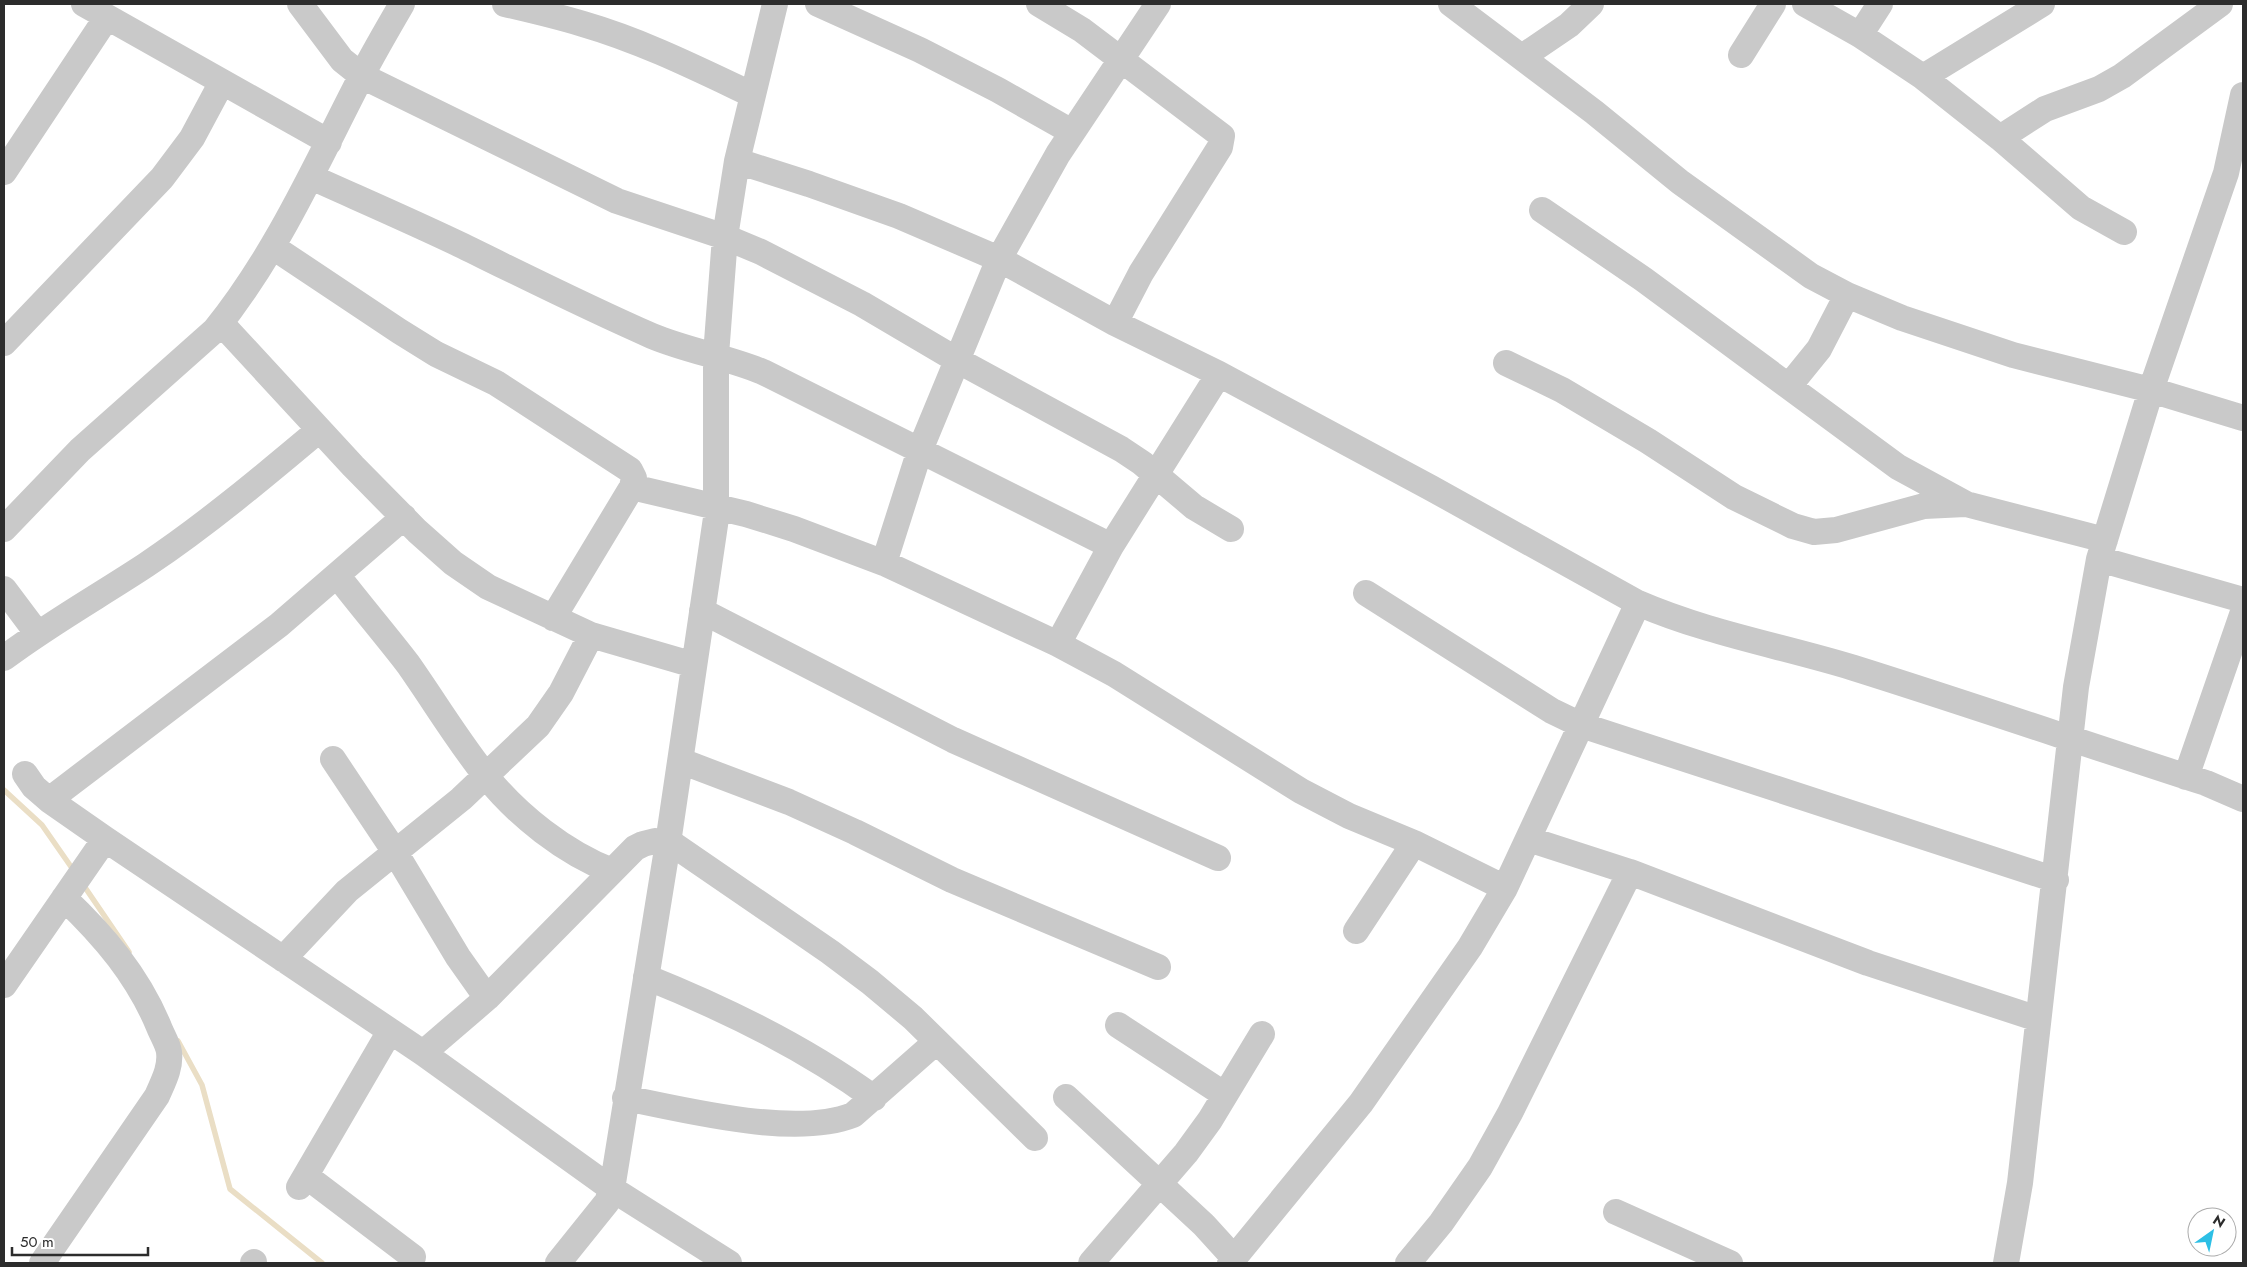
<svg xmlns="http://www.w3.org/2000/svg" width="2247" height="1267" font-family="Jost,sans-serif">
<rect width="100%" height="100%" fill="#fff"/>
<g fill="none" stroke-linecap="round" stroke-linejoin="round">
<path stroke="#eadec5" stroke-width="5.5" d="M4,790l38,35 32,46
M82,883l47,69
M178,1041l24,44 28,104 92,74"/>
<path stroke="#c9c9c9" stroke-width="26" d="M84,4l245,138
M300,4l42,56 20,16 255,125 108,36 36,15 101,52 95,56 164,89 21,14 52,44 37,22
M505,4c26,6 52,12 78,20 59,17 115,45 170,71
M818,4l102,46 78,40 74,42
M1039,4l43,26 140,106 -2,11 -79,126 -26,50
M1451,4l143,108 86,70 131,94 36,19 55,23 111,37 138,35 92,28
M1805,4l55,31 63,42 77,61 81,70 43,24
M1860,35l20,-31
M1741,55l32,-51
M1522,57l47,-32 22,-21
M1923,77l119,-73
M2000,138l45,-29 54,-20 23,-13 98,-72
M737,161l72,23 90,32 100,43 116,64 104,51 212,114 207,115c69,30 144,43 216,65 118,37 234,77 352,115l37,16
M4,172l103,-155
M311,177c51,23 102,45 152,69 63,31 125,62 189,90 36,15 75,21 111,36l348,174
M1542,210l101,69 255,188 68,37 139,36
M273,247l126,84 37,23 60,29 134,87 4,8 -2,9 -79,131
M221,323l132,143 64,65 36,32 35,24 103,48 103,30
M4,343l158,-165 30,-40 30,-56
M1506,363l56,27 86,51 86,56 59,29 21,6 22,-2 88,-24 41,-2
M1789,386l30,-37 28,-54
M632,487l114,27 48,15 90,34 174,81 56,30 187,117 48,25 65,27 91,45
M4,529l76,-79 135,-120c62,-77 101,-166 146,-253 13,-25 27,-49 41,-73
M2099,559l144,41
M884,563l36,-113 79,-191 59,-105 100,-150
M337,575c23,30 48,59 71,89 26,37 50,77 78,112 31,39 79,77 126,95
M4,589l33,44
M1366,593l186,118 29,14 475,155
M702,611l251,129 265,118
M1058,644l53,-98 108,-172
M4,658c45,-34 95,-62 142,-93 61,-41 117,-88 173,-135
M333,759l62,93 63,105 29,41
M681,761l108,41 66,30 97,48 206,87
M25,774l9,13 15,13 56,39 318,214 189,136 117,74
M2186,777l57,-165
M49,800l230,-175 125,-108
M1528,839l102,33 238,91 170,56
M1356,931l58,-88
M283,959l64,-68 114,-92 77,-73 23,-33 30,-58
M646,977c80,32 158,70 228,121
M4,985l101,-146
M1118,1025l107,70
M423,1053l64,-55 148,-150 8,-4 12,-3 19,4 156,107 40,30 43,36 122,120
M1066,1097l138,128 30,33
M625,1098c61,12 169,40 228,17l83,-73
M306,1176l107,81
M299,1187l91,-156
M1616,1212l114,51
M42,1263l115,-167c6,-14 14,-28 12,-44 -1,-8 -7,-17 -10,-25 -21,-51 -55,-91 -95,-129
M253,1263l1,-1
M558,1263l49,-61 5,-13 56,-346 48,-325v-163l9,-118 12,-76 38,-157
M1091,1263l95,-110 24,-33 52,-86
M1230,1263l131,-160 109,-156 35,-59 133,-285
M1408,1263l33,-40 39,-56 30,-54 120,-241
M2006,1263l14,-80 56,-496 23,-128 52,-169 75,-217 17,-78"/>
</g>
<rect width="2247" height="1267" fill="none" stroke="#2c2c2c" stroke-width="10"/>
<g transform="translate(2212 1232) rotate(33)"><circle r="24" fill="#ffffff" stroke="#ababab"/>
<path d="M0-4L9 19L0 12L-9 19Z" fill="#2dbfe5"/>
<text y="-8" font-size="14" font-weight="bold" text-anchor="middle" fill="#2c2c2c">N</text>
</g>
<path d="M12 1247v8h136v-8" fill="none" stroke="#2c2c2c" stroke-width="2.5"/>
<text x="20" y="1247" font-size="15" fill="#2c2c2c" stroke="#ffffff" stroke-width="4" paint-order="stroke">50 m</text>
</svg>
